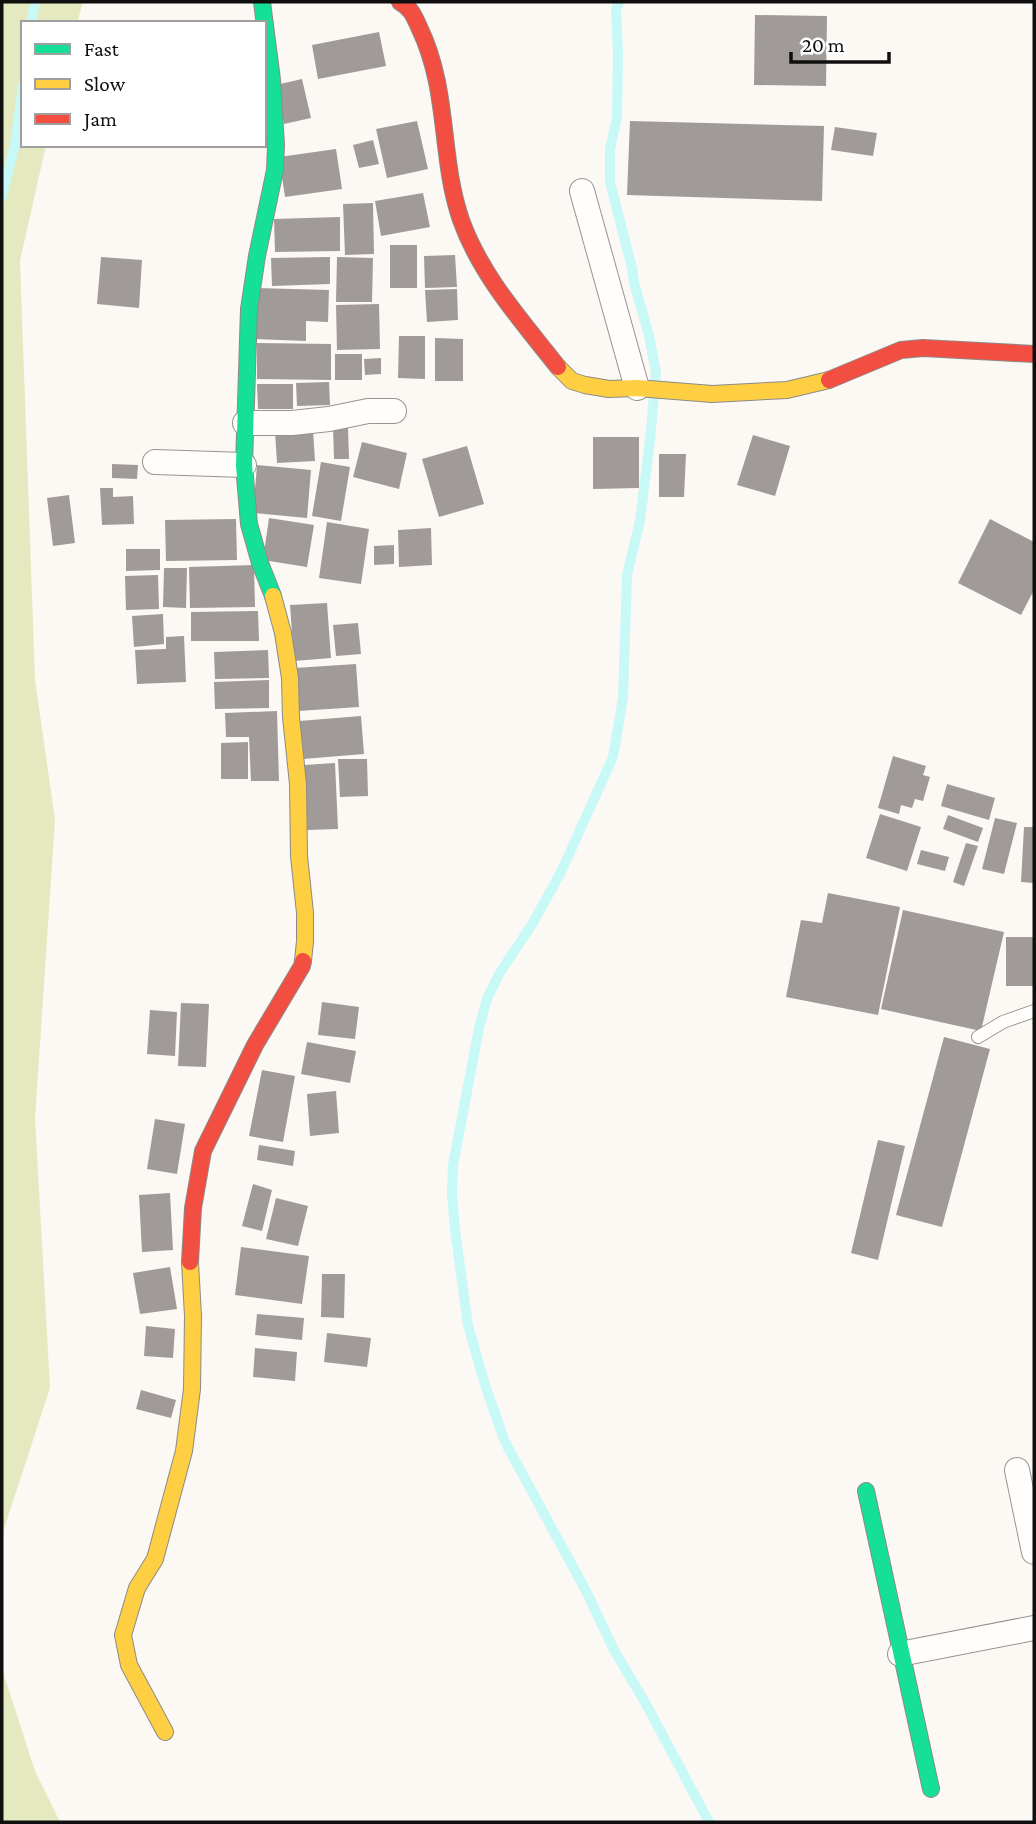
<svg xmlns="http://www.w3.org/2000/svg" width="1036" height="1824" font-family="'Crimson Pro',serif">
<rect width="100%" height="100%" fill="#fcf8f4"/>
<path fill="#e5e9c0" d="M2,2h81l-6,21h-54v122h23l-26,116 15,419 20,140 -20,298 15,270 -48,147z
M2,1669l33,102 25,51h-58z"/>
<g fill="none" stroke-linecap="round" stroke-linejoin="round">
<path stroke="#c9f9f7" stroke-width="10" d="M619,2l-3,8 2,43 -1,65 -7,31v33l22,86 2,15 15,52 7,38 -6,67 -10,81 -13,54 -4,123 -10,59 -52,115 -30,54 -32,48 -12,25 -8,29 -26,137 -1,28 3,37 13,95 17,60 20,57 81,149 28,59 32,54 63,118
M31,23l4,-21
M2,197l13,-53 8,-59"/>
</g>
<path fill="#a09b99" d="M755,15l72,1 -1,70 -72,-1z
M379,32l7,34 -68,13 -6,-34z
M302,79l9,39 -27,6 -8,-39z
M417,121l11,48 -41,9 -11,-49z
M630,121l194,5 -2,75 -195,-6z
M835,127l42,6 -4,23 -42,-6z
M373,140l6,24 -20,4 -6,-23z
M336,149l6,40 -57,8 -6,-40z
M423,193l7,34 -49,9 -6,-35z
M373,203l1,51 -29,1 -2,-51z
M340,217v34l-65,1 -1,-33z
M390,245h27v43h-27z
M455,255l2,32 -32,1 -1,-32z
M101,257l41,3 -3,48 -42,-4z
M330,257v27l-58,2 -1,-28z
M337,257l36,1 -1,44h-36z
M256,288l73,2 -1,32 -22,-1v20l-52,-2z
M457,289l1,31 -31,2 -2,-32z
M379,304l1,45 -43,1 -1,-45z
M399,336h26v43l-27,-1z
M435,338l28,1v42h-28z
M257,343l74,1v36l-74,-1z
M335,354h27v26h-27z
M381,358v16l-16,1 -1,-16z
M329,382l1,23 -33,1 -1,-23z
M257,384h36v25h-35z
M333,426h15l1,33h-15z
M313,430l2,31 -38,2 -2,-31z
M753,435l37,11 -15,50 -38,-11z
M593,437h46v51l-46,1z
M362,442l45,11 -8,36 -46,-12z
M467,446l17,58 -45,13 -17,-58z
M659,454h27l-2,43h-25z
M321,462l29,5 -9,54 -29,-5z
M112,464l26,1 -1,14 -25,-1z
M257,465l54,5 -4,48 -54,-5z
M100,488h13v9l20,-1 1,28 -32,1z
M69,495l6,48 -22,3 -6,-48z
M269,518l45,7 -7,42 -44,-7z
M236,519l1,41 -71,1 -1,-41z
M990,519l44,23v48l-13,25 -63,-32z
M327,522l42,7 -8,55 -42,-6z
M431,528l1,37 -33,2 -1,-37z
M394,545v19l-20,1v-19z
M126,549h34v21l-34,1z
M254,565l1,42 -65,1 -1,-41z
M164,568h23l-1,40 -23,-1z
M158,575l1,34 -33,1 -1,-34z
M327,603l4,55 -37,3 -4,-56z
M258,611l1,30h-68v-29z
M163,614l1,30 -30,3 -2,-31z
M358,623l3,31 -25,2 -3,-31z
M184,636l2,46 -49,2 -2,-34 31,-1v-12z
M268,650l1,28 -54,1 -1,-27z
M356,664l3,43 -61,4 -3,-43z
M269,680v28l-54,1 -1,-27z
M277,711l2,70h-28l-2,-44h-23l-1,-24z
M361,716l3,38 -61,5 -4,-38z
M248,742v37h-27v-36z
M893,756l33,10 -3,9 7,2 -7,24 -8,-2 -3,9 -11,-3 -2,9 -21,-6z
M338,759h29l1,37 -28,1z
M335,763l3,66 -31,1 -3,-65z
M947,784l48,14 -6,22 -48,-14z
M880,814l41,13 -14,44 -41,-13z
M948,815l35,13 -5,14 -35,-13z
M995,818l22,5 -13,51 -22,-5z
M1024,827h10v56l-13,-1z
M966,843l12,3 -14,40 -11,-4z
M921,850l28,7 -4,14 -28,-7z
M828,893l72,14 -22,108 -92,-18 15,-77 21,3z
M903,910l101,22 -23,99 -100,-22z
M1006,937h28v49h-28z
M322,1002l37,5 -4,32 -37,-4z
M181,1003l28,1 -3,63 -28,-1z
M150,1010l27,2 -2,44 -28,-2z
M944,1037l46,12 -48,178 -46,-12z
M307,1042l49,9 -6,32 -49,-9z
M262,1070l33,6 -12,66 -34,-6z
M336,1091l3,42 -29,3 -3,-42z
M155,1119l30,5 -8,50 -30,-5z
M878,1140l27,6 -27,114 -27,-7z
M259,1145l36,6 -2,15 -36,-6z
M253,1184l19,6 -10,41 -20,-5z
M170,1193l3,57 -31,2 -3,-57z
M276,1198l32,8 -10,40 -32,-7z
M241,1247l68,9 -7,48 -67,-9z
M170,1267l7,42 -37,5 -7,-41z
M322,1274h23l-1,44 -23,-1z
M257,1314l47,4 -2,22 -47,-5z
M146,1326l29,3 -2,29 -29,-2z
M327,1333l44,5 -4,29 -43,-5z
M255,1348l42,4 -2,29 -42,-4z
M141,1390l35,10 -5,18 -35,-9z"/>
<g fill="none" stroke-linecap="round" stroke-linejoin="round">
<defs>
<path id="lane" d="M978,1037l25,-15 31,-11"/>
<path id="street" d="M582,191l55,197
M245,423h47l37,-4 39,-8h26
M155,462l89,3
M1017,1470l17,82
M900,1654l134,-26"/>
<path id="fast" d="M262,2l10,78 4,65 -1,25 -18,86 -8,53 -5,156 5,59 11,39 13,33
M866,1491l65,298"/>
<path id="slow" d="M558,367l14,14 13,4 24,4 28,-1 75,6 75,-4 42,-10
M273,596l10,37 7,45 1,39 7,67 1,72 6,57v28l-2,20
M165,1732l-36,-67 -6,-30 14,-47 18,-29 29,-108 8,-62 1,-73 -3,-54"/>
<path id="jam" d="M400,2c11,6 14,14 19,25 31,64 20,129 42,193 20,56 61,101 97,147
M829,380l72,-30 22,-2 111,6
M190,1262l3,-54 10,-57 52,-106 47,-79 1,-5"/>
</defs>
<use href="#lane" stroke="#969492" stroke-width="14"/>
<use href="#street" stroke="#969492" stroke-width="26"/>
<use href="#fast" stroke="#8c8b89" stroke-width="18"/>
<use href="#slow" stroke="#8c8b89" stroke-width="18"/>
<use href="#jam" stroke="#8c8b89" stroke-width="18"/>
<use href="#lane" stroke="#fffefd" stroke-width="12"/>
<use href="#street" stroke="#fffefd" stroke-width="24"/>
<use href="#fast" stroke="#16e098" stroke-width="16"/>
<use href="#slow" stroke="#ffcf43" stroke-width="16"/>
<use href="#jam" stroke="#f24e42" stroke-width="16"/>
</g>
<rect width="1036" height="1824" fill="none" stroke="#0f0f0f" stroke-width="7"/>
<rect x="21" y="21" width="245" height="126" fill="#ffffff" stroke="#9f9f9f" stroke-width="2"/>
<rect x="35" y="44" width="35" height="10" fill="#16e098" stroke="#9f9f9f" stroke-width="2"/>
<text x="84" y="56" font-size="21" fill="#0f0f0f">Fast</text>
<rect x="35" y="79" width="35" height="10" fill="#ffcf43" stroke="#9f9f9f" stroke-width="2"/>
<text x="84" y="91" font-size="21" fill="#0f0f0f">Slow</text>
<rect x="35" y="114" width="35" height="10" fill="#f24e42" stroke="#9f9f9f" stroke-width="2"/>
<text x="84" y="126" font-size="21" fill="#0f0f0f">Jam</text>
<path d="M791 52v10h98v-10" fill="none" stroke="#0f0f0f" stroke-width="3.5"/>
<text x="802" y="52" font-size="21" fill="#0f0f0f" stroke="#ffffff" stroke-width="5" paint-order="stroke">20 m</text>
</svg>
